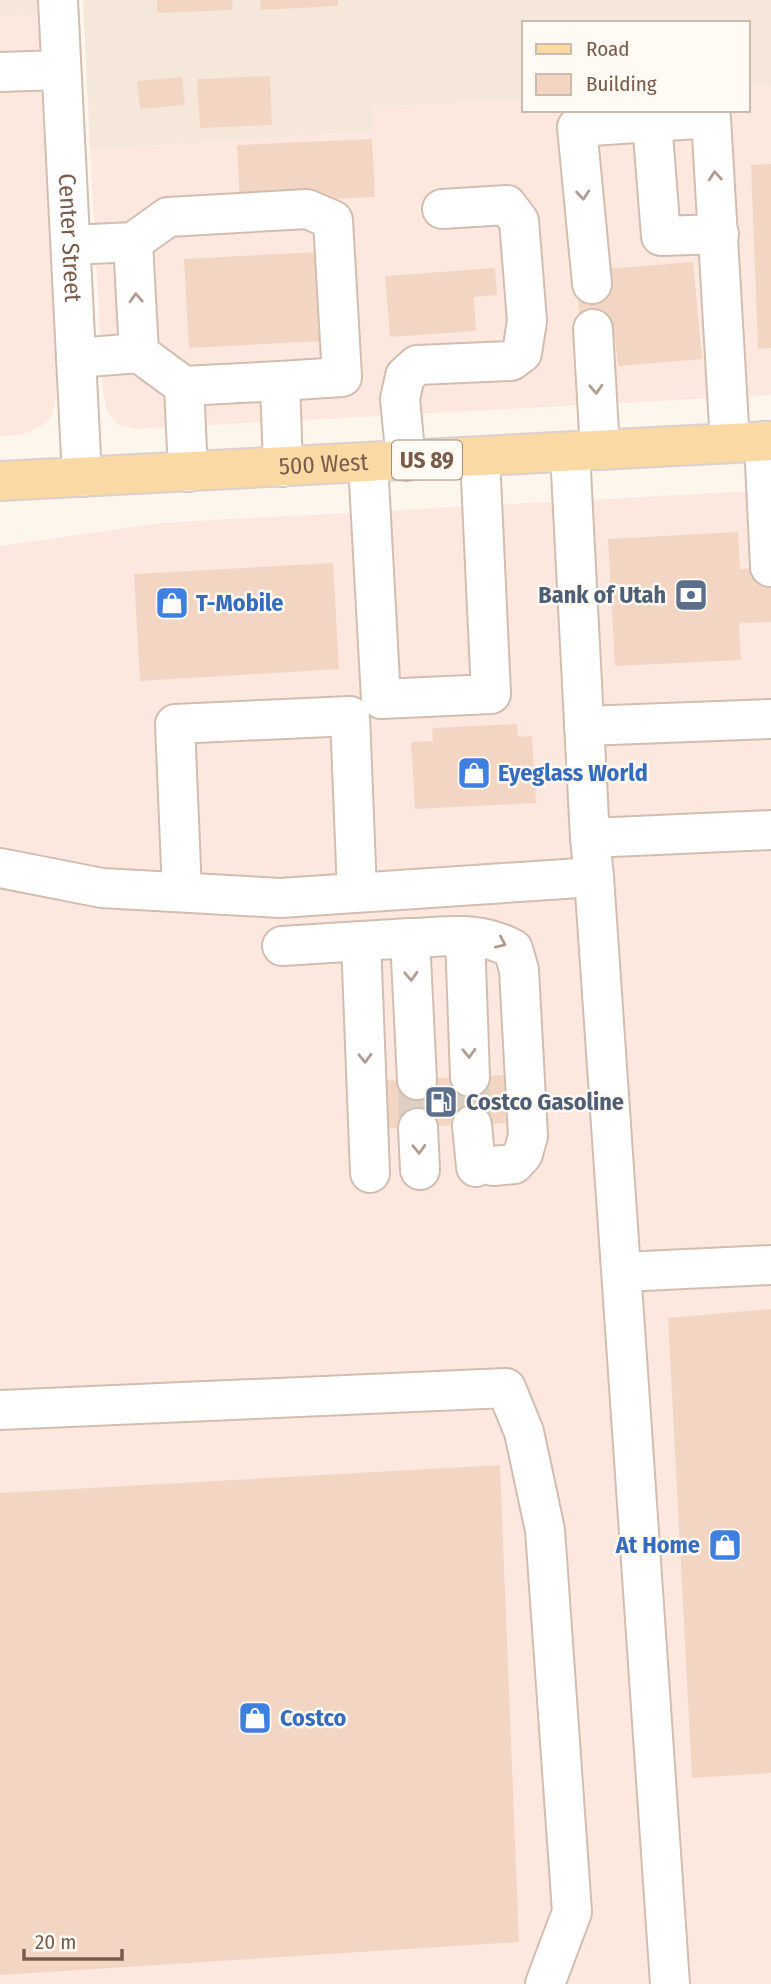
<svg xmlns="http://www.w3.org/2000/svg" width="771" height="1984" font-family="'Fira Sans Condensed',sans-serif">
<rect width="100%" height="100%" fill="#fdf6ec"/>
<path fill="#f5e8da" d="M0,0h37l1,15 -38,2z
M83,0h688v86l-23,1v-64h-224v76l-151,8 -1,24 -282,19z"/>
<path fill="#fde8e0" d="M38,15l19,377 -5,24 -6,7 -16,9 -11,3 -19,1v-419z
M771,86v309l-636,34 -17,-4 -11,-14 -4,-19 -13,-242 282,-19v-24l152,-8v11h224v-23z
M771,490v1494h-771v-1438l160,-23z"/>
<path fill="#f3d5c3" d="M157,0h75l1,10 -76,3z
M260,0h78v6l-77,4z
M270,76l2,49 -72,3 -3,-49z
M182,77l3,28 -45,4 -3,-28z
M372,139l3,58 -135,6 -3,-58z
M771,164v184l-13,1 -7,-184z
M318,252l5,89 -134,7 -5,-89z
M693,262l9,97 -84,7 -3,-27 -34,3 -3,-45 32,-2 -3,-26z
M495,268l2,27 -23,2 2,34 -86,6 -5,-61z
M738,532l2,37 31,-2v55l-32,1 2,37 -126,6 -7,-127z
M333,563l6,106 -199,12 -6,-107z
M517,724l1,13 14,-1 4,67 -121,6 -4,-67 22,-1 -1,-13z
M504,1075l2,48 -129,6 -2,-48z
M771,1309v464l-79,5 -24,-460z
M500,1465l19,477 -519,33v-482z"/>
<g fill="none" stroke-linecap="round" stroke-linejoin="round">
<path stroke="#dcd0c4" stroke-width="38" stroke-dasharray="38 19" stroke-linecap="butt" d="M470,1077l2,48
M417,1080l1,48"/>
<defs>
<g id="minor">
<path id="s1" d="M58,0l24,477"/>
<path d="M0,72l61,-2"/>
<path d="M652,122l9,114 58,-2"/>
<path d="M133,242l6,111"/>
<path d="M71,245l62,-3 35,-25 139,-8 26,11 9,157 -62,4"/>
<path d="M592,284l-15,-157 134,-9 19,325"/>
<path d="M593,329l7,121"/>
<path d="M76,358l63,-5 45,33"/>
<path d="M764,441l6,126"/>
<path d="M570,452l20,386 4,39 76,1107"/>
<path d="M406,461l-6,-62 5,-23 12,-11 94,-4 11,-8 5,-32 -8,-100 -12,-16 -65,4"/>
<path d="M368,463l13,236 110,-5 -11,-237"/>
<path d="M188,472l-4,-86 96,-5 3,86"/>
<path d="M584,726l187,-7"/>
<path d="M590,838l181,-8"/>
<path d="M0,868l102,20 178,10 314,-21"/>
<path d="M182,892l-7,-168 175,-8 7,176"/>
<path d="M465,936l5,141"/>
<path d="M410,938c38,-1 68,-8 103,11l6,21 9,166 -5,18 -9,10 -21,2"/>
<path d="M361,941l9,232"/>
<path d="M282,946l128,-8 7,142"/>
<path d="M472,1125l4,42"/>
<path d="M418,1128l2,42"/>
<path d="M622,1272l149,-7"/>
<path d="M0,1410l506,-22 18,44 21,98 27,382 -27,72"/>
</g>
<g id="major">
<path id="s2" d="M0,481l771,-40"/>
</g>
</defs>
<use href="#minor" stroke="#d1beb0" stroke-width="42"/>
<use href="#major" stroke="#dad1cd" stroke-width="42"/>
<use href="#minor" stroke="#fff" stroke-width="38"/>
<use href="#major" stroke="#fbd9a5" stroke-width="38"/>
</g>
<defs><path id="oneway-chevron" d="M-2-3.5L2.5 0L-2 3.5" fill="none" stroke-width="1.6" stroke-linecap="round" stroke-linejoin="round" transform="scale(1.75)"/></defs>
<g stroke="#af9d94">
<use href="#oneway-chevron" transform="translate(715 176) rotate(-94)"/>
<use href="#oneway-chevron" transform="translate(583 195) rotate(85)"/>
<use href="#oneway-chevron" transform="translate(136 298) rotate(-93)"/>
<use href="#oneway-chevron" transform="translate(596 389) rotate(87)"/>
<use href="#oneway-chevron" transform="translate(501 943) rotate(25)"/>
<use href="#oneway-chevron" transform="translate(411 976) rotate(87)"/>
<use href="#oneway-chevron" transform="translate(469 1053) rotate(88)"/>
<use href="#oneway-chevron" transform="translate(365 1058) rotate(88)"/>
<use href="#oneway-chevron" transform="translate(419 1149) rotate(88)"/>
</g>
<defs>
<symbol id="bank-square" viewBox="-11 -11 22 22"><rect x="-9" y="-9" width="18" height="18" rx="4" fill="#5c6f8a" stroke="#fffaf3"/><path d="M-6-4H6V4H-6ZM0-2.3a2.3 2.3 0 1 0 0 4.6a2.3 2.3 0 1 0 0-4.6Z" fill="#fff"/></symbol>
<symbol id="shop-square" viewBox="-11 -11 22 22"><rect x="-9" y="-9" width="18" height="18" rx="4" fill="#3f7fe0" stroke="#fffaf3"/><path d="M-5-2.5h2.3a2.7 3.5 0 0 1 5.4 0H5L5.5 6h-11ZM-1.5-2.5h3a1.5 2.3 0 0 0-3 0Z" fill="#fff"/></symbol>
<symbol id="fuel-square" viewBox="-11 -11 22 22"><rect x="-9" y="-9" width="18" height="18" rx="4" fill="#5c6f8a" stroke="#fffaf3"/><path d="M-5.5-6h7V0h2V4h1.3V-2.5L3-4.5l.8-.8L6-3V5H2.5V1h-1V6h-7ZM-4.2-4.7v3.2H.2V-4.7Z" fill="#fff"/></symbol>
</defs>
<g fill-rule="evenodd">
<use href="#bank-square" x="672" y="576" width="38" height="38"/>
<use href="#shop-square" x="153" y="584" width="38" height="38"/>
<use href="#shop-square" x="455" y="754" width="38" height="38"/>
<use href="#fuel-square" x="422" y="1083" width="38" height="38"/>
<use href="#shop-square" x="706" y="1526" width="38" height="38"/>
<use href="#shop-square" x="236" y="1699" width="38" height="38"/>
</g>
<g text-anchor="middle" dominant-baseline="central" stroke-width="5" stroke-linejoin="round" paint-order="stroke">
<rect fill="#fffaf3" stroke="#a28b7f" stroke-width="2" x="392" y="440.5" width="70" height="39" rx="5"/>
<g font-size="23" font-weight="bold" fill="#7a5c4d">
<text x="427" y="460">US 89</text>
</g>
<g font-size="24" fill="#7a5c4d" stroke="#fffaf3">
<text stroke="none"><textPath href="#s1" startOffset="238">Center Street</textPath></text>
<text stroke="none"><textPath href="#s2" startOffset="324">500 West</textPath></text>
</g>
<g font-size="24" font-weight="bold" fill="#4e5e75" stroke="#fffaf3" text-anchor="end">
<text x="666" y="595">Bank of Utah</text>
<text x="466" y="1102" text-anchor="start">Costco Gasoline</text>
</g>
<g font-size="24" font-weight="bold" fill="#366cbe" stroke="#fffaf3" text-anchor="start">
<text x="196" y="603">T-Mobile</text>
<text x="498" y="773">Eyeglass World</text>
<text x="700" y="1545" text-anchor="end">At Home</text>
<text x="280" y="1718">Costco</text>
</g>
</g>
<rect x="522" y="21" width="228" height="91" fill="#fffaf3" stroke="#cabbb1" stroke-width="2"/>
<rect x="536" y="44" width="35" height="10" fill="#fbd9a5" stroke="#cabbb1" stroke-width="2"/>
<text x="586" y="56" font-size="21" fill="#7a5c4d">Road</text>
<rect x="536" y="74" width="35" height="21" fill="#f3d5c3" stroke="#cabbb1" stroke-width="2"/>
<text x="586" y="91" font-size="21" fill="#7a5c4d">Building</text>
<path d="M24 1949v10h98v-10" fill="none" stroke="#7a5c4d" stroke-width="3.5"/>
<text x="35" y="1949" font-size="21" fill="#7a5c4d" stroke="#fffaf3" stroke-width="5" paint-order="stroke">20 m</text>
</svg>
